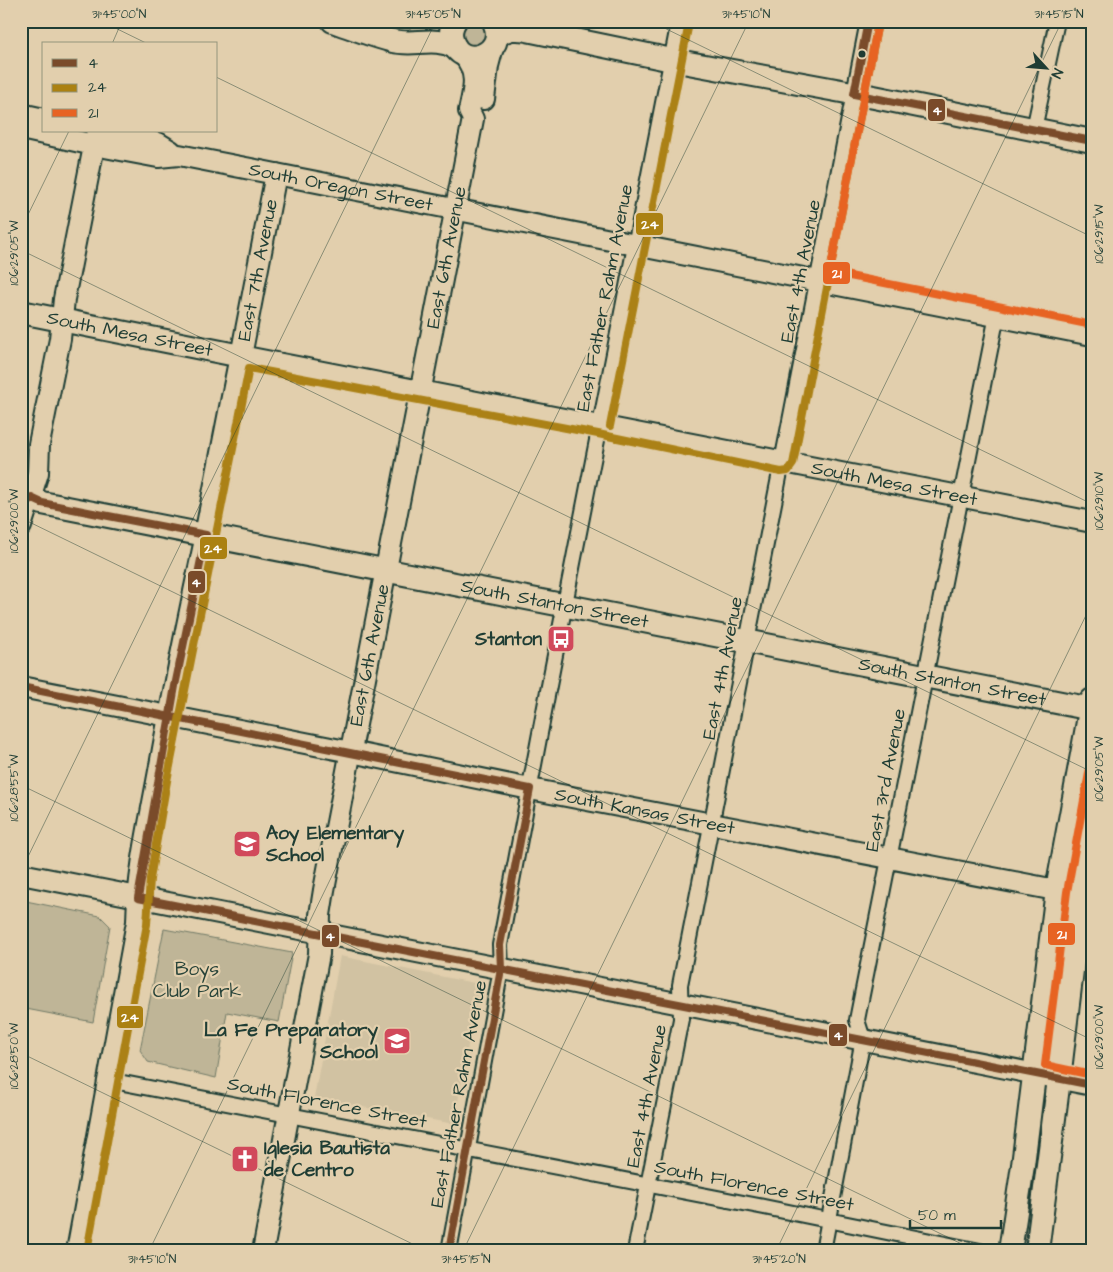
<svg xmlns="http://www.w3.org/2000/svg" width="1113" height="1272" font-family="'Architects Daughter',sans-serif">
<rect width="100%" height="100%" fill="#e2cfad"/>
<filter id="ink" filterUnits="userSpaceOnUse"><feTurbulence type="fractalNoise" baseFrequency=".02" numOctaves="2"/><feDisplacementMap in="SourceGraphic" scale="10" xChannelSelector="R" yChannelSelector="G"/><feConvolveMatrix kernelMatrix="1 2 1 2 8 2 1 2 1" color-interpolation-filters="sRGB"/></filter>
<g filter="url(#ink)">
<path fill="#d1c2a2" d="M340,956l139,28 -25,140 -140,-26z"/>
<path fill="#bfb597" stroke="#6f7966" d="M414,21h32l-7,13 -28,-2 -1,-3z
M469,21c12,0 15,1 20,11l-10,15 -13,-2c-6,-9 -6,-17 3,-24z
M21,900l79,16 10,10 -17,96 -72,-14z
M164,929l128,24 -13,69 -52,-10 -11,66 -68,-16 -8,-12z"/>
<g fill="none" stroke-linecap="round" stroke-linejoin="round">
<defs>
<path id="street" d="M1034,129l23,-108
M108,1080l656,127 216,44
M449,1251l52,-282 -1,-24 47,-249 132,-675
M635,1251l46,-232 -1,-34 188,-964
M823,1251l40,-212 -6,-19 140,-705"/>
<g id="secondary">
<path d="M484,99l4,-33 5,-19"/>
<path d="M21,114l23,5"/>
<path id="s1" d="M21,129l73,16 64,12 21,-2 97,19 816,161"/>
<path d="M103,131l55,12 13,8"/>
<path id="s2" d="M276,174l-35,182 851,166"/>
<path d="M21,526l17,-53 1,-29 21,-105 4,-40 33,-168"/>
<path id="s3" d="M21,687l330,65 179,37 562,108"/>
<path d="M21,874l1071,211"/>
<path d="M77,1251l60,-329c1,-51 13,-101 22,-151 14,-79 30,-157 47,-236"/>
<path id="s4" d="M263,1251l56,-297 1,-39 4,-25 149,-771 -4,-8c5,-22 10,-38 -6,-57"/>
</g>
<g id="primary">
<path d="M333,21c20,7 40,15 60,20 21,5 42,-5 62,6"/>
<path d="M455,21c-4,6 -5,12 -3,19 9,32 57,14 42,-18"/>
<path d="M497,36c10,-8 18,-8 30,-6l145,30 202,37 218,44"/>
<path id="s5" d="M21,312l220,44 -35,179"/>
<path id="s6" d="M21,493l21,10 1050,206"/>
<path d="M1010,1251l13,-86 34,-275 35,-190"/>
<path d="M1037,1251l22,-172 22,-184 11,-66"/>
</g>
</defs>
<use href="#street" stroke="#1f3d34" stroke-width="18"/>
<use href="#secondary" stroke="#1f3d34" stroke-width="24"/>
<use href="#primary" stroke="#1f3d34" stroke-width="26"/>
<use href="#street" stroke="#e2cfad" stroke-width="14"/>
<use href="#secondary" stroke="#e2cfad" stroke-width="20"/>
<use href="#primary" stroke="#e2cfad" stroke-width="22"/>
<defs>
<path id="bus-1" d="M868,21l-14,73 238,47
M21,525l8,-28 13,6 164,32 -31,151 -37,212 954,187
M21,687l509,102 -30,156 1,24 -52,282"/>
<path id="bus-2" d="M610,426l79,-403
M87,1251l60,-327 3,-45 17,-98 82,-413 349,66 183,38 7,-1 5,-7 85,-441"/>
<path id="bus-3" d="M878,23l-48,249 262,53
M1092,757l-25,135 -22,173 47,10"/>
</defs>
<use href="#bus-1" stroke="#e2cfad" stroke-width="11"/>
<use href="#bus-2" stroke="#e2cfad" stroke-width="11"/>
<use href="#bus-3" stroke="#e2cfad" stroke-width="11"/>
<use href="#bus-1" stroke="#7a4b2a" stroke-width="8"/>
<use href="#bus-2" stroke="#ab8112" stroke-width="8"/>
<use href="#bus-3" stroke="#e76323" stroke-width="8"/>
</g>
</g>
<path fill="none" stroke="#1f3d34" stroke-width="1" stroke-opacity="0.45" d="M101,21l47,23M650,21l442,216M112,44l10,-23M216,77l876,427M21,229l48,-98M21,250l1071,522M21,518l1071,522M21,785l955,466M21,871l415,-850M21,1053l406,198M149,1251l600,-1230M463,1251l599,-1230M776,1251l316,-648M1089,1251l3,-6"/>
<defs>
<symbol id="bus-square" viewBox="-11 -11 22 22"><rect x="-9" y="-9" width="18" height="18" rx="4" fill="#d1495b" stroke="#e2cfad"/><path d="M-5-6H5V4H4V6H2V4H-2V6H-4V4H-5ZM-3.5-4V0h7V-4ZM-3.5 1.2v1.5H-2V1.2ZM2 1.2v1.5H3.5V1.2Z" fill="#fff"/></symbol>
<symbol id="school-square" viewBox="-11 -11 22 22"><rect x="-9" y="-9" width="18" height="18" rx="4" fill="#d1495b" stroke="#e2cfad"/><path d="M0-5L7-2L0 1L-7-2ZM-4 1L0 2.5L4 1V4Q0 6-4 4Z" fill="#fff"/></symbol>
<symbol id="church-square" viewBox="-11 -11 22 22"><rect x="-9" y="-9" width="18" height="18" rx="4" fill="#d1495b" stroke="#e2cfad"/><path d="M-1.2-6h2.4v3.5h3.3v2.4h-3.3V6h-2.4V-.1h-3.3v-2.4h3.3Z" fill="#fff"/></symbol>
</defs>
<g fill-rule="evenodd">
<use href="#bus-square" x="545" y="623" width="32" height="32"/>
<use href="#school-square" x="231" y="828" width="32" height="32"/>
<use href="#school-square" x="381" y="1025" width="32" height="32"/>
<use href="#church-square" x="229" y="1143" width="32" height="32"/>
</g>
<circle fill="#1f3d34" stroke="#e2cfad" stroke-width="2" cx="862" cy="54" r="4.5"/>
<g text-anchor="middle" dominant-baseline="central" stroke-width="4.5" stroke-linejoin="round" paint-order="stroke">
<g font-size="19" fill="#1f3d34" stroke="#e2cfad">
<text stroke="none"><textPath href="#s1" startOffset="326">South Oregon Street</textPath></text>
<text stroke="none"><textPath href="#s4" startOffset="1011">East 6th Avenue</textPath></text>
<text transform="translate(258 270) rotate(-79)">East 7th Avenue</text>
<text transform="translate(801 271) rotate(-79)">East 4th Avenue</text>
<text transform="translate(605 298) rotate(-79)">East Father Rahm Avenue</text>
<text stroke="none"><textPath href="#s5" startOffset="111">South Mesa Street</textPath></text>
<text stroke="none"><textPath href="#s2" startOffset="851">South Mesa Street</textPath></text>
<text stroke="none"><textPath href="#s6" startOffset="546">South Stanton Street</textPath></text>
<text stroke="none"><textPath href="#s4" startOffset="606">East 6th Avenue</textPath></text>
<text transform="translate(723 668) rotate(-79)">East 4th Avenue</text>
<text stroke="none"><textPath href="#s6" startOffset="951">South Stanton Street</textPath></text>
<text transform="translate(886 780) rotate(-79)">East 3rd Avenue</text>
<text stroke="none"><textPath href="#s3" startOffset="636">South Kansas Street</textPath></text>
<text transform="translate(459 1094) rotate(-79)">East Father Rahm Avenue</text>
<text transform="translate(647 1096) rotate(-79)">East 4th Avenue</text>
<text transform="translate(327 1103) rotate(11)">South Florence Street</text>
<text transform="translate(754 1186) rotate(11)">South Florence Street</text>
</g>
<g font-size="19" font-weight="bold" fill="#1f3d34" stroke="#e2cfad" text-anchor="end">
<text x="542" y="639">Stanton</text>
<text x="266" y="833" text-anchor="start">Aoy Elementary<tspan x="266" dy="22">School</tspan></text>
<text x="378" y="1030">La Fe Preparatory<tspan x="378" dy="22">School</tspan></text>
<text x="264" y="1148" text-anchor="start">Iglesia Bautista<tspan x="264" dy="22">de Centro</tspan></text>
</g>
<g font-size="19" fill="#274339" stroke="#e2cfad">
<text x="197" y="969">Boys<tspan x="197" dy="22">Club Park</tspan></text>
</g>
</g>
<g stroke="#e2cfad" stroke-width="2">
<rect x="927" y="98" width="19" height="24" rx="5" fill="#7a4b2a"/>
<rect x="635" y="212" width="29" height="24" rx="5" fill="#ab8112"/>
<rect x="822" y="261" width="29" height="24" rx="5" fill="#e76323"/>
<rect x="199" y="536" width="29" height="24" rx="5" fill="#ab8112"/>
<rect x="187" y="570" width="19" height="24" rx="5" fill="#7a4b2a"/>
<rect x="1047" y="922" width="29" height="24" rx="5" fill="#e76323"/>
<rect x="321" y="924" width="19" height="24" rx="5" fill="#7a4b2a"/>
<rect x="116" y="1005" width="28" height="24" rx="5" fill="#ab8112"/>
<rect x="828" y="1023" width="20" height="24" rx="5" fill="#7a4b2a"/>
</g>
<g font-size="14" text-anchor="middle" font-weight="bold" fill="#fff">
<text x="937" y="115">4</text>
<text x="650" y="229">24</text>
<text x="837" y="278">21</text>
<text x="213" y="553">24</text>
<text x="196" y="587">4</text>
<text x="1062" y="939">21</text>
<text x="330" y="941">4</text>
<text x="130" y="1022">24</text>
<text x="838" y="1040">4</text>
</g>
<rect width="1113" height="1272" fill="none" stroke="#e2cfad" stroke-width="55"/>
<rect x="42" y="42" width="175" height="90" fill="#e2cfad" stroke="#94957d"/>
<rect x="52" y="59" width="25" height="8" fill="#7a4b2a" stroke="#94957d"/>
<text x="88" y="68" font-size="15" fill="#1f3d34">4</text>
<rect x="52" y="84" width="25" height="8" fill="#ab8112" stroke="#94957d"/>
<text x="88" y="92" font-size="15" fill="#1f3d34">24</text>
<rect x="52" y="109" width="25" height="8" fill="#e76323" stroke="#94957d"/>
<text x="88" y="118" font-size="15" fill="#1f3d34">21</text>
<g transform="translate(1046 68) rotate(116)" stroke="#e2cfad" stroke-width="4" paint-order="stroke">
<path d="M0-4L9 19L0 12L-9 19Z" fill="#1f3d34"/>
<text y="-8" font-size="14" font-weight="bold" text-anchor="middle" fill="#1f3d34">N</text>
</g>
<path d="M910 1220v8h91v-8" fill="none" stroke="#1f3d34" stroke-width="2.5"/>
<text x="918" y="1220" font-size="15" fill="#1f3d34" stroke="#e2cfad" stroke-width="4" paint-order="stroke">50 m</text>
<rect x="28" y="28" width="1058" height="1216" fill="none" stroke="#1f3d34" stroke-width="2"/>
<g font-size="12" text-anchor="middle" fill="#1f3d34">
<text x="119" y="18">31°45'00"N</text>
<text x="433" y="18">31°45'05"N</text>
<text x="746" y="18">31°45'10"N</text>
<text x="1059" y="18">31°45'15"N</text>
<text transform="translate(1099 234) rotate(-90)" y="4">106°29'15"W</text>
<text transform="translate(14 253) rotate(-90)" y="4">106°29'05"W</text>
<text transform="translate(1099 501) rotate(-90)" y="4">106°29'10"W</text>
<text transform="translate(14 521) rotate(-90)" y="4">106°29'00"W</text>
<text transform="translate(1099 769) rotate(-90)" y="4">106°29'05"W</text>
<text transform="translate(14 788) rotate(-90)" y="4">106°28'55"W</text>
<text transform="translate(1099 1037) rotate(-90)" y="4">106°29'00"W</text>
<text transform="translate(14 1056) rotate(-90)" y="4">106°28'50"W</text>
<text x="152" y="1263">31°45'10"N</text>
<text x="466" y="1263">31°45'15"N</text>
<text x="779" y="1263">31°45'20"N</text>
</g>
</svg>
